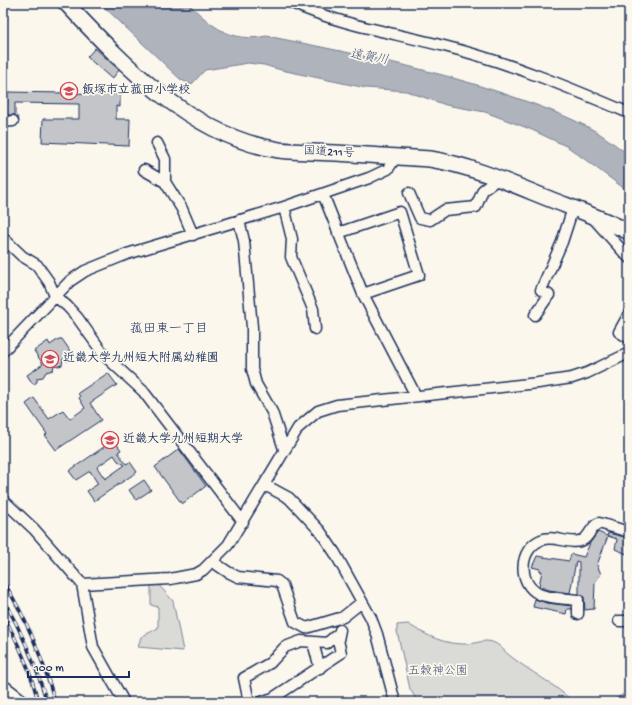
<svg xmlns="http://www.w3.org/2000/svg" width="632" height="705" font-family="'Gochi Hand','Klee One',sans-serif">
<rect width="100%" height="100%" fill="#fbf7ec"/>
<filter id="ink" filterUnits="userSpaceOnUse"><feTurbulence type="fractalNoise" baseFrequency=".025" numOctaves="2"/><feDisplacementMap in="SourceGraphic" scale="8" xChannelSelector="R" yChannelSelector="G"/><feConvolveMatrix kernelMatrix="1 2 1 2 8 2 1 2 1" color-interpolation-filters="sRGB"/></filter>
<g filter="url(#ink)">
<path fill="#dadad7" stroke="#7a849a" d="M157,583l16,18 10,50 -45,-4 3,-10 17,-9v-21l-7,-2v-21z
M408,624c19,12 37,21 60,20 6,0 12,-3 18,-3 11,0 16,8 23,14 21,17 45,28 64,47h-155l-8,-13 -13,-58v-6z
M629,691v11h-19z"/>
<path fill="#afb3bb" stroke="#747e96" d="M100,3h88c24,24 43,40 79,33 79,16 158,31 235,57 32,11 65,22 95,39 11,7 21,15 32,23v37l-61,-45 -38,-18 -45,-17 -39,-7 -40,-14 -40,-3 -85,-18 -17,-5 -16,-2 -43,7 -14,15 -11,-6z"/>
<path fill="#c3c5c9" stroke="#1b2f5e" fill-rule="evenodd" d="M95,48l24,22 -7,9 -25,-22z
M7,92l113,2v13l-4,-1v13h14l-1,27 -87,-4 1,-23h36v-15l-64,-1v12h-12v-12h4z
M59,339h3l7,10 2,10 -4,2 -4,-2 -1,6 -3,1 -5,-1 -1,5 -7,2 -3,5 -6,1v4l-3,2 -2,-1 -5,-8 16,-11 -9,-13 14,-10 2,4z
M108,373l9,12 -27,18 11,17 -45,30 -11,-15 2,-1 -21,-30 8,-6 15,21 14,-9 7,9 15,-11 -6,-10 1,-1 -2,-4z
M114,440l7,10 -3,2 8,12 4,-2 7,10 -43,29 -7,-10 11,-7 -8,-13 -14,9 -7,-9zM114,455l4,6 7,4 -20,14 -8,-12z
M179,449l27,37 -24,18 -27,-37z
M144,480l7,10 -15,10 -7,-10z
M598,532l9,4 1,-3 21,5v17l-14,-6 2,-10 -9,-3 -11,29 4,9 -6,8 -1,27 -9,1 -1,-13 -5,-3v-32l-3,-1 -6,32 -21,-3 -10,-4 3,-15h-2v-2l-8,-2 5,-11 32,5 2,-7 13,3 6,-14z
M535,599l12,4 25,3v3h-5l-1,5 -33,-7z"/>
<g fill="none" stroke-linecap="round" stroke-linejoin="round">
<defs>
<path id="minor" d="M292,3c51,23 99,29 152,43 64,16 124,41 185,67
M3,122l10,-1
M157,143l8,16v23l17,27 11,26
M144,170l21,12
M409,193l11,25 10,2 15,-10 31,-3 7,-17 16,-12
M323,194l40,100 53,102
M284,207l8,32 -1,18 22,52 2,20
M593,218l36,40
M239,220l5,21 8,86v42l4,15 16,28 12,37
M338,233l62,-21 19,63 -56,19
M3,238l19,18 15,9 12,17 6,14 12,10 10,11 28,39 38,35 100,131
M629,314l-10,18 10,6
M535,315l14,-20 -8,-5 21,-48 11,-34
M3,351l67,-70 15,-10 42,-17 157,-47 85,-29 19,-9 8,-12
M265,485l24,13 31,33 15,22 36,65 6,16 18,68
M3,500l31,29 48,55 11,63 31,55
M213,562l15,10 10,5 39,4 5,4 13,37 11,6 37,-11 19,-15
M82,584l88,-5 26,-5 7,-4 25,-25 70,-117 20,-17 19,-6 201,-22 34,-5 15,-5 42,-20
M578,614v-14c-12,-2 -28,-1 -39,-6 -22,-11 -20,-45 2,-54 13,-6 29,6 42,0 7,-4 8,-14 16,-17l30,9
M619,621h10
M313,643l7,25
M3,685l22,17
M249,702l-5,-24 26,-15 15,-16 16,-6 26,2 12,-10
M261,702l12,-4 68,-45 -3,-13 2,-10"/>
<path id="highway" d="M66,3c57,61 126,134 213,147 18,2 38,2 57,3 31,2 63,4 94,6 43,7 82,25 122,41 26,10 52,19 77,32"/>
</defs>
<use href="#minor" stroke="#1b2f5e" stroke-width="13"/>
<use href="#highway" stroke="#1b2f5e" stroke-width="18"/>
<use href="#minor" stroke="#fbf7ec" stroke-width="10"/>
<use href="#highway" stroke="#fbf7ec" stroke-width="15"/>
<defs>
<path id="rail" d="M3,581c24,38 40,78 52,121
M3,599c19,33 33,66 44,103
M3,615c15,27 28,56 35,87"/>
</defs>
<use href="#rail" stroke="#1b2f5e" stroke-width="3.5"/>
<use href="#rail" stroke="#fbf7ec" stroke-width="2" stroke-dasharray="6" stroke-linecap="butt"/>
</g>
</g>
<defs>
<symbol id="school-ring" viewBox="-11 -11 22 22"><circle r="9.5" fill="#fbf7ec" stroke="#d1495b" stroke-width="1.5"/><path d="M0-5L7-2L0 1L-7-2ZM-4 1L0 2.5L4 1V4Q0 6-4 4Z" fill="#d1495b"/></symbol>
<symbol id="university-ring" viewBox="-11 -11 22 22"><circle r="9.5" fill="#fbf7ec" stroke="#d1495b" stroke-width="1.5"/><path d="M0-5L7-2L0 1L-7-2ZM-4 1L0 2.5L4 1V4Q0 6-4 4Z" fill="#d1495b"/></symbol>
</defs>
<g fill-rule="evenodd">
<use href="#school-ring" x="59" y="81" width="20" height="20"/>
<use href="#school-ring" x="40" y="349" width="20" height="20"/>
<use href="#university-ring" x="100" y="430" width="20" height="20"/>
</g>
<g text-anchor="middle" dominant-baseline="central" stroke-width="3.5" stroke-linejoin="round" paint-order="stroke">
<g font-size="12" font-weight="bold" fill="#1b2f5e" stroke="#fbf7ec" text-anchor="start">
<text x="82" y="91">飯塚市立菰田小学校</text>
<text x="63" y="359">近畿大学九州短大附属幼稚園</text>
<text x="123" y="440">近畿大学九州短期大学</text>
</g>
<g font-size="12" fill="#1b2f5e" stroke="#fbf7ec">
<text transform="translate(329 153) rotate(3)">国道211号</text>
</g>
<g font-size="12" fill="#415176" stroke="#fbf7ec">
<text x="438" y="672">五穀神公園</text>
</g>
<g font-size="13" font-style="italic" fill="#47577a" stroke="#fbf7ec">
<text transform="translate(369 58) rotate(10)">遠賀川</text>
</g>
<g font-size="13" fill="#1b2f5e" stroke="#fbf7ec">
<text x="169" y="329">菰田東一丁目</text>
</g>
</g>
<rect width="632" height="705" fill="none" stroke="#fbf7ec" stroke-width="16"/>
<rect x="8" y="8" width="616" height="689" fill="none" stroke="#1b2f5e" stroke-width="1.5" filter="url(#ink)"/>
<path d="M28 671v6h101v-6" fill="none" stroke="#1b2f5e" stroke-width="2"/>
<text x="34" y="671" font-size="12" fill="#1b2f5e" stroke="#fbf7ec" stroke-width="3" paint-order="stroke">100 m</text>
</svg>
